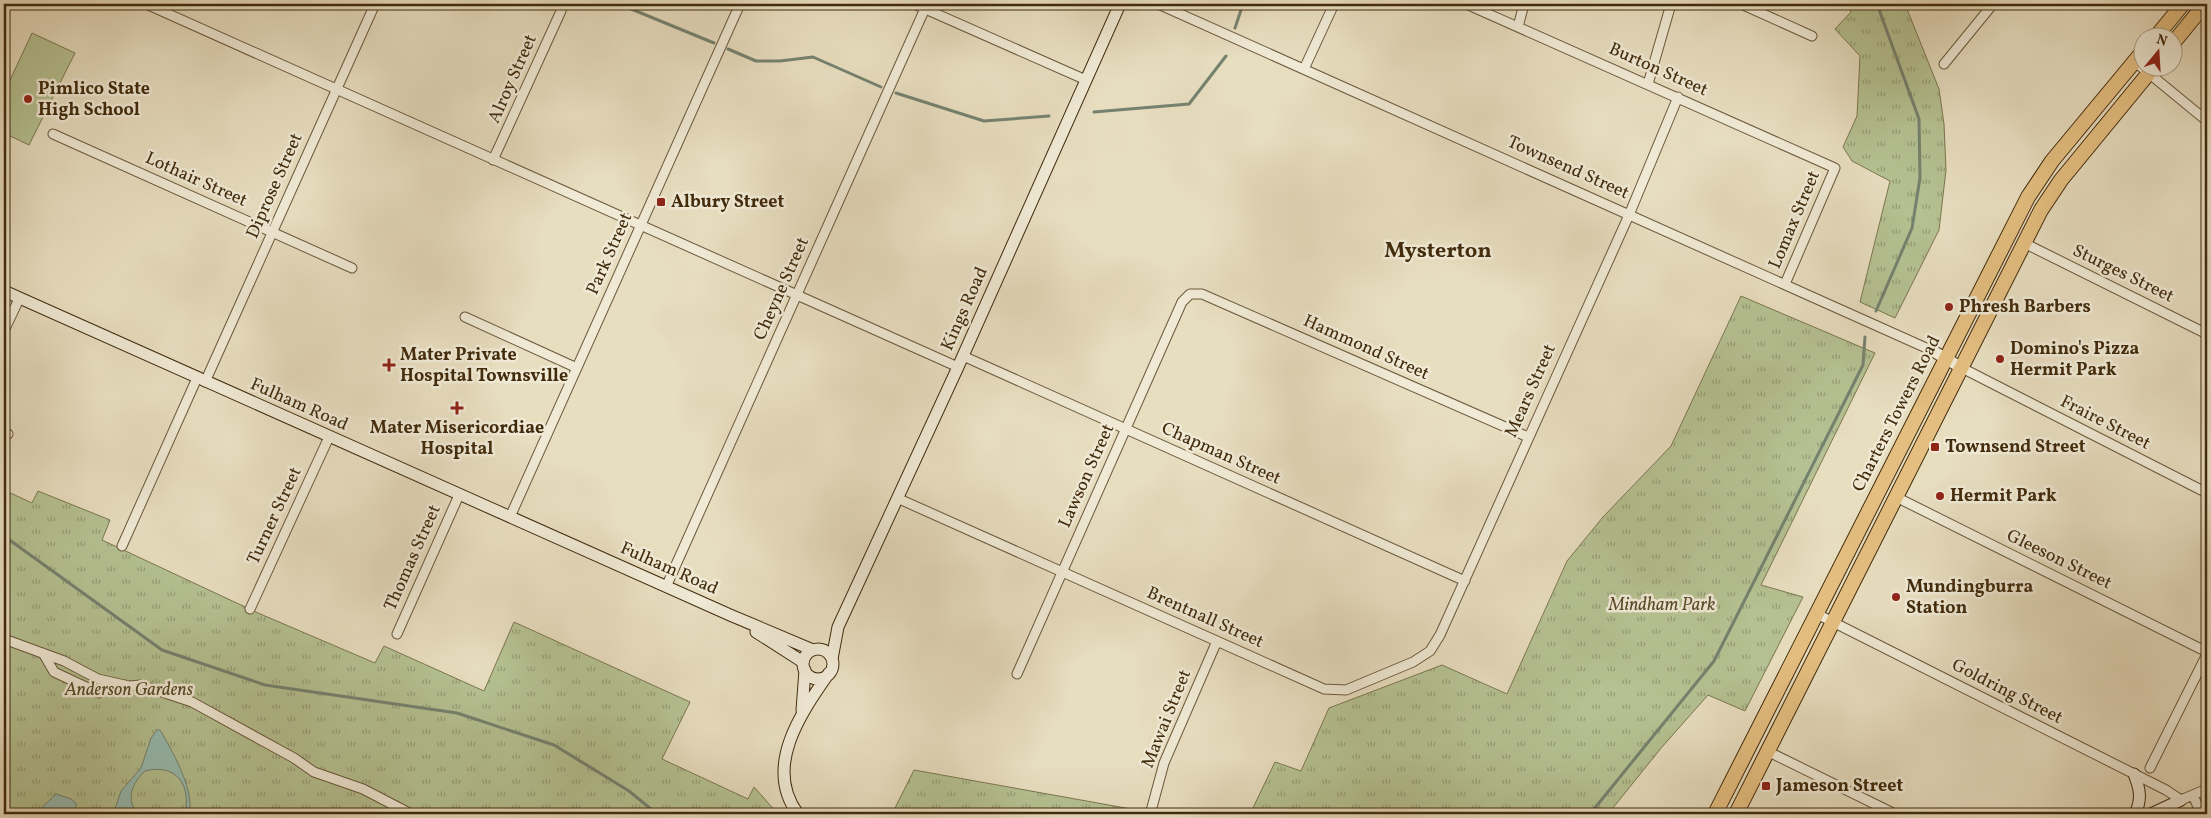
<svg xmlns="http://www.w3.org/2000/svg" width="2211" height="818" font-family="Vollkorn,serif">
<defs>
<pattern id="park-tufts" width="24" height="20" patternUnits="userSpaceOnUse" patternTransform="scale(1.25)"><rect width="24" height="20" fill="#b5c192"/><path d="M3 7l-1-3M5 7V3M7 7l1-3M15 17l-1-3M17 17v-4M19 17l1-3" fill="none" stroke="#959d76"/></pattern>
</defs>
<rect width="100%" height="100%" fill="#e7ddbf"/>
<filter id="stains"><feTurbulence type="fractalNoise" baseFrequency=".004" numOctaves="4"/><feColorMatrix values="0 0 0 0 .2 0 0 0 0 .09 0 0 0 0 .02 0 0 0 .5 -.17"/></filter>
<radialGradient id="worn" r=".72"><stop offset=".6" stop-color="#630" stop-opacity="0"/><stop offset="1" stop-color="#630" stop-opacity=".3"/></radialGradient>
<path fill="url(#park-tufts)" stroke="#7b764f" d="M1848,4h57l34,85 5,35 2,46 -7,60 -44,88 -35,-16 30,-121 -38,-20 -9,-14 14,-31 3,-60 -25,-27 16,-17z
M1741,296l134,57 -114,232 42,12 -58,114 -37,-16 -46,52 -54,67h-358l25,-52 26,9 28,-63 113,-43 65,29 60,-133 36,-44 68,-71z
M4,490l28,13 6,-12 72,29 -8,20 156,73 117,50 9,-17 100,45 30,-69 176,80 -28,57 86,40 6,-12 24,27h-774z
M914,770l228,41 7,3h-257z"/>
<path fill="#b5c192" stroke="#7b764f" d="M32,33l43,20 -46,92 -25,-12v-40z"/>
<path fill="#97bcb1" stroke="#75826f" d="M157,730h3c12,20 32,56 30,79l-4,-2c3,-27 -14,-43 -41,-36 -13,12 -20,29 -7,43h-54l9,-4 18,1 4,-2 6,-18 20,-23 10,-30z
M56,794l15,5 6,5 -6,10h-36z"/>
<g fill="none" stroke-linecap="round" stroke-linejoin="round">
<path stroke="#75826f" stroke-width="3" d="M619,4l95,39
M1235,28l8,-24
M728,49l28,12h24l33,-4 68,30
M896,93l88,28 65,-5
M1094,112l95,-8 37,-48
M1876,311l36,-83 8,-50 -1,-59 -42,-115
M4,536l158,114 103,35 192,28 97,32 75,46 28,23
M1590,814l124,-153 149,-296 2,-28"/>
<defs>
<path id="street" d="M146,4l812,363
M914,4l172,76
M1158,4l775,347
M1466,4l369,164 -50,116
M1741,4l71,32
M1518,27l6,-23
M2134,61l73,60
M1944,64l49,-60
M1304,69l30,-65
M1648,84l23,-80
M53,134l299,134
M493,160l68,-149
M2024,243l183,91
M465,317l112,51
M4,331l15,-32
M963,356l502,225
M1962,368l245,125
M205,382l170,-378
M4,432l4,2
M1896,497l311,155
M897,498l427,191 22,1 67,-28 17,-11 10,-16 189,-420 49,-118
M510,517l230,-513
M122,546l75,-168
M666,587l261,-583
M250,609l79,-172
M1817,614l349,176 15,10 26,-11
M397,634l62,-139
M4,639l60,22 34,18 31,7 12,-1 51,17 102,56 20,14 49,17 48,25
M43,653l11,19 45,21 15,-9
M1017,674l165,-372 8,-8h12l326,143
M1767,751l128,63
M2150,768l57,-114
M2193,795l8,19
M1151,811l13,-48 53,-122"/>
<path id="secondary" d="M4,291l726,324 83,35
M1933,351l29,17
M756,632l47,30
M803 664a15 15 0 1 1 30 0a15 15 0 1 1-30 0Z
M832,659l6,-32 120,-260 162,-363
M802,710l3,-40
M2134,774c6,15 8,25 1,40
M798,814c-35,-47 3,-101 31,-141
M2151,814l30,-14"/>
<path id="primary" d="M2155,38l28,-34
M2174,42l31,-38
M1715,814l313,-617 24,-36 92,-111
M1736,814l305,-604 20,-30 92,-112"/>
</defs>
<use href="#street" stroke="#6a5839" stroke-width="11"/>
<use href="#secondary" stroke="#412b0c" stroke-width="13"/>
<use href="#primary" stroke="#412b0c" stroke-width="16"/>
<use href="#street" stroke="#efe9d5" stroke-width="9"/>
<use href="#secondary" stroke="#efe9d5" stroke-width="11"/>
<use href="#primary" stroke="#e4be80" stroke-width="14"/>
</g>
<g fill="#8f2418" stroke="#efe9d5" stroke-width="2">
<circle cx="28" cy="99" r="5"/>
<rect x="656" y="197" width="10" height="10" rx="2.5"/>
<circle cx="1949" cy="307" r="5"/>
<circle cx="2000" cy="359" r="5"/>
<path d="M386.5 357.5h5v5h5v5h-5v5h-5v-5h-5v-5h5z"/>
<path d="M454.5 400.5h5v5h5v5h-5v5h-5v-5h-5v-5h5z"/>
<rect x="1930" y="442" width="10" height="10" rx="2.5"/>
<circle cx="1940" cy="496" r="5"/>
<circle cx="1896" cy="597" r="5"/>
<rect x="1761" y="781" width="10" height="10" rx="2.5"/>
</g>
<g text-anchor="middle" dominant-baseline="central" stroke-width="5" stroke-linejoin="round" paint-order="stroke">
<g font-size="18" fill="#412b0c" stroke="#efe9d5">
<text transform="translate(1658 70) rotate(24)">Burton Street</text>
<text transform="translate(513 79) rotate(-66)">Alroy Street</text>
<text transform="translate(1568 168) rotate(24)">Townsend Street</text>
<text transform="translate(196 180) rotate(24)">Lothair Street</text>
<text transform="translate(275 186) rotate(-66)">Diprose Street</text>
<text transform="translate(1795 220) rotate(-67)">Lomax Street</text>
<text transform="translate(610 254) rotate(-66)">Park Street</text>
<text transform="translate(2123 274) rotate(26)">Sturges Street</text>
<text transform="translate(782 289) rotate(-66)">Cheyne Street</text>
<text transform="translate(965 309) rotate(-66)">Kings Road</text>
<text transform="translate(1366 348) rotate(24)">Hammond Street</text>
<text transform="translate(1531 391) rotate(-66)">Mears Street</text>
<text transform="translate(299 405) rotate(24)">Fulham Road</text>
<text transform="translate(1897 414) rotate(-63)">Charters Towers Road</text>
<text transform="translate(2105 423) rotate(27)">Fraire Street</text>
<text transform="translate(1221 454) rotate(24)">Chapman Street</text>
<text transform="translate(1087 476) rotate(-66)">Lawson Street</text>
<text transform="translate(275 516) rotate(-65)">Turner Street</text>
<text transform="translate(413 558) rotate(-66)">Thomas Street</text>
<text transform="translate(2059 560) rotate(26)">Gleeson Street</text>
<text transform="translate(669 569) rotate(24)">Fulham Road</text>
<text transform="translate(1205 618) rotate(24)">Brentnall Street</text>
<text transform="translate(2007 692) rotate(27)">Goldring Street</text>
<text transform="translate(1167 719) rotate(-68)">Mawai Street</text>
</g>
<g font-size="18" font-weight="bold" fill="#412b0c" stroke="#efe9d5" text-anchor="start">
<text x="38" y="89">Pimlico State<tspan x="38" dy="21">High School</tspan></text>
<text x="671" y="202">Albury Street</text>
<text x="1959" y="307">Phresh Barbers</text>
<text x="2010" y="349">Domino's Pizza<tspan x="2010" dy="21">Hermit Park</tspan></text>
<text x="400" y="355">Mater Private<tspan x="400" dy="21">Hospital Townsville</tspan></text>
<text x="457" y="428" text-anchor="middle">Mater Misericordiae<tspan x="457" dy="21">Hospital</tspan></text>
<text x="1945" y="447">Townsend Street</text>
<text x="1950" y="496">Hermit Park</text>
<text x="1906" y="587">Mundingburra<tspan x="1906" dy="21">Station</tspan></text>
<text x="1776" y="786">Jameson Street</text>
</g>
<g font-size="18" font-style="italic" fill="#584927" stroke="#efe9d5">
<text x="1662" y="605">Mindham Park</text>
<text x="129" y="690">Anderson Gardens</text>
</g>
<g font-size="22" font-weight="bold" fill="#412b0c" stroke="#efe9d5">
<text x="1438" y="251">Mysterton</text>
</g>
</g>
<rect width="2211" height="818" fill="none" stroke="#e7ddbf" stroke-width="20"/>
<rect x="5" y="5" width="2201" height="808" fill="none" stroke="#412b0c" stroke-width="2.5"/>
<rect x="10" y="10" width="2191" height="798" fill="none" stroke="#412b0c"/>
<g transform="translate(2158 52) rotate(18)"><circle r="24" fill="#efe9d5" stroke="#a99d85"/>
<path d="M0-4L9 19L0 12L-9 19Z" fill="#8f2418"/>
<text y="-8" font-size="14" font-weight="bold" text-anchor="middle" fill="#412b0c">N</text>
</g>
<rect width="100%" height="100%" filter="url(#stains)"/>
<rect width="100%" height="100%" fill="url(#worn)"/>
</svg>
